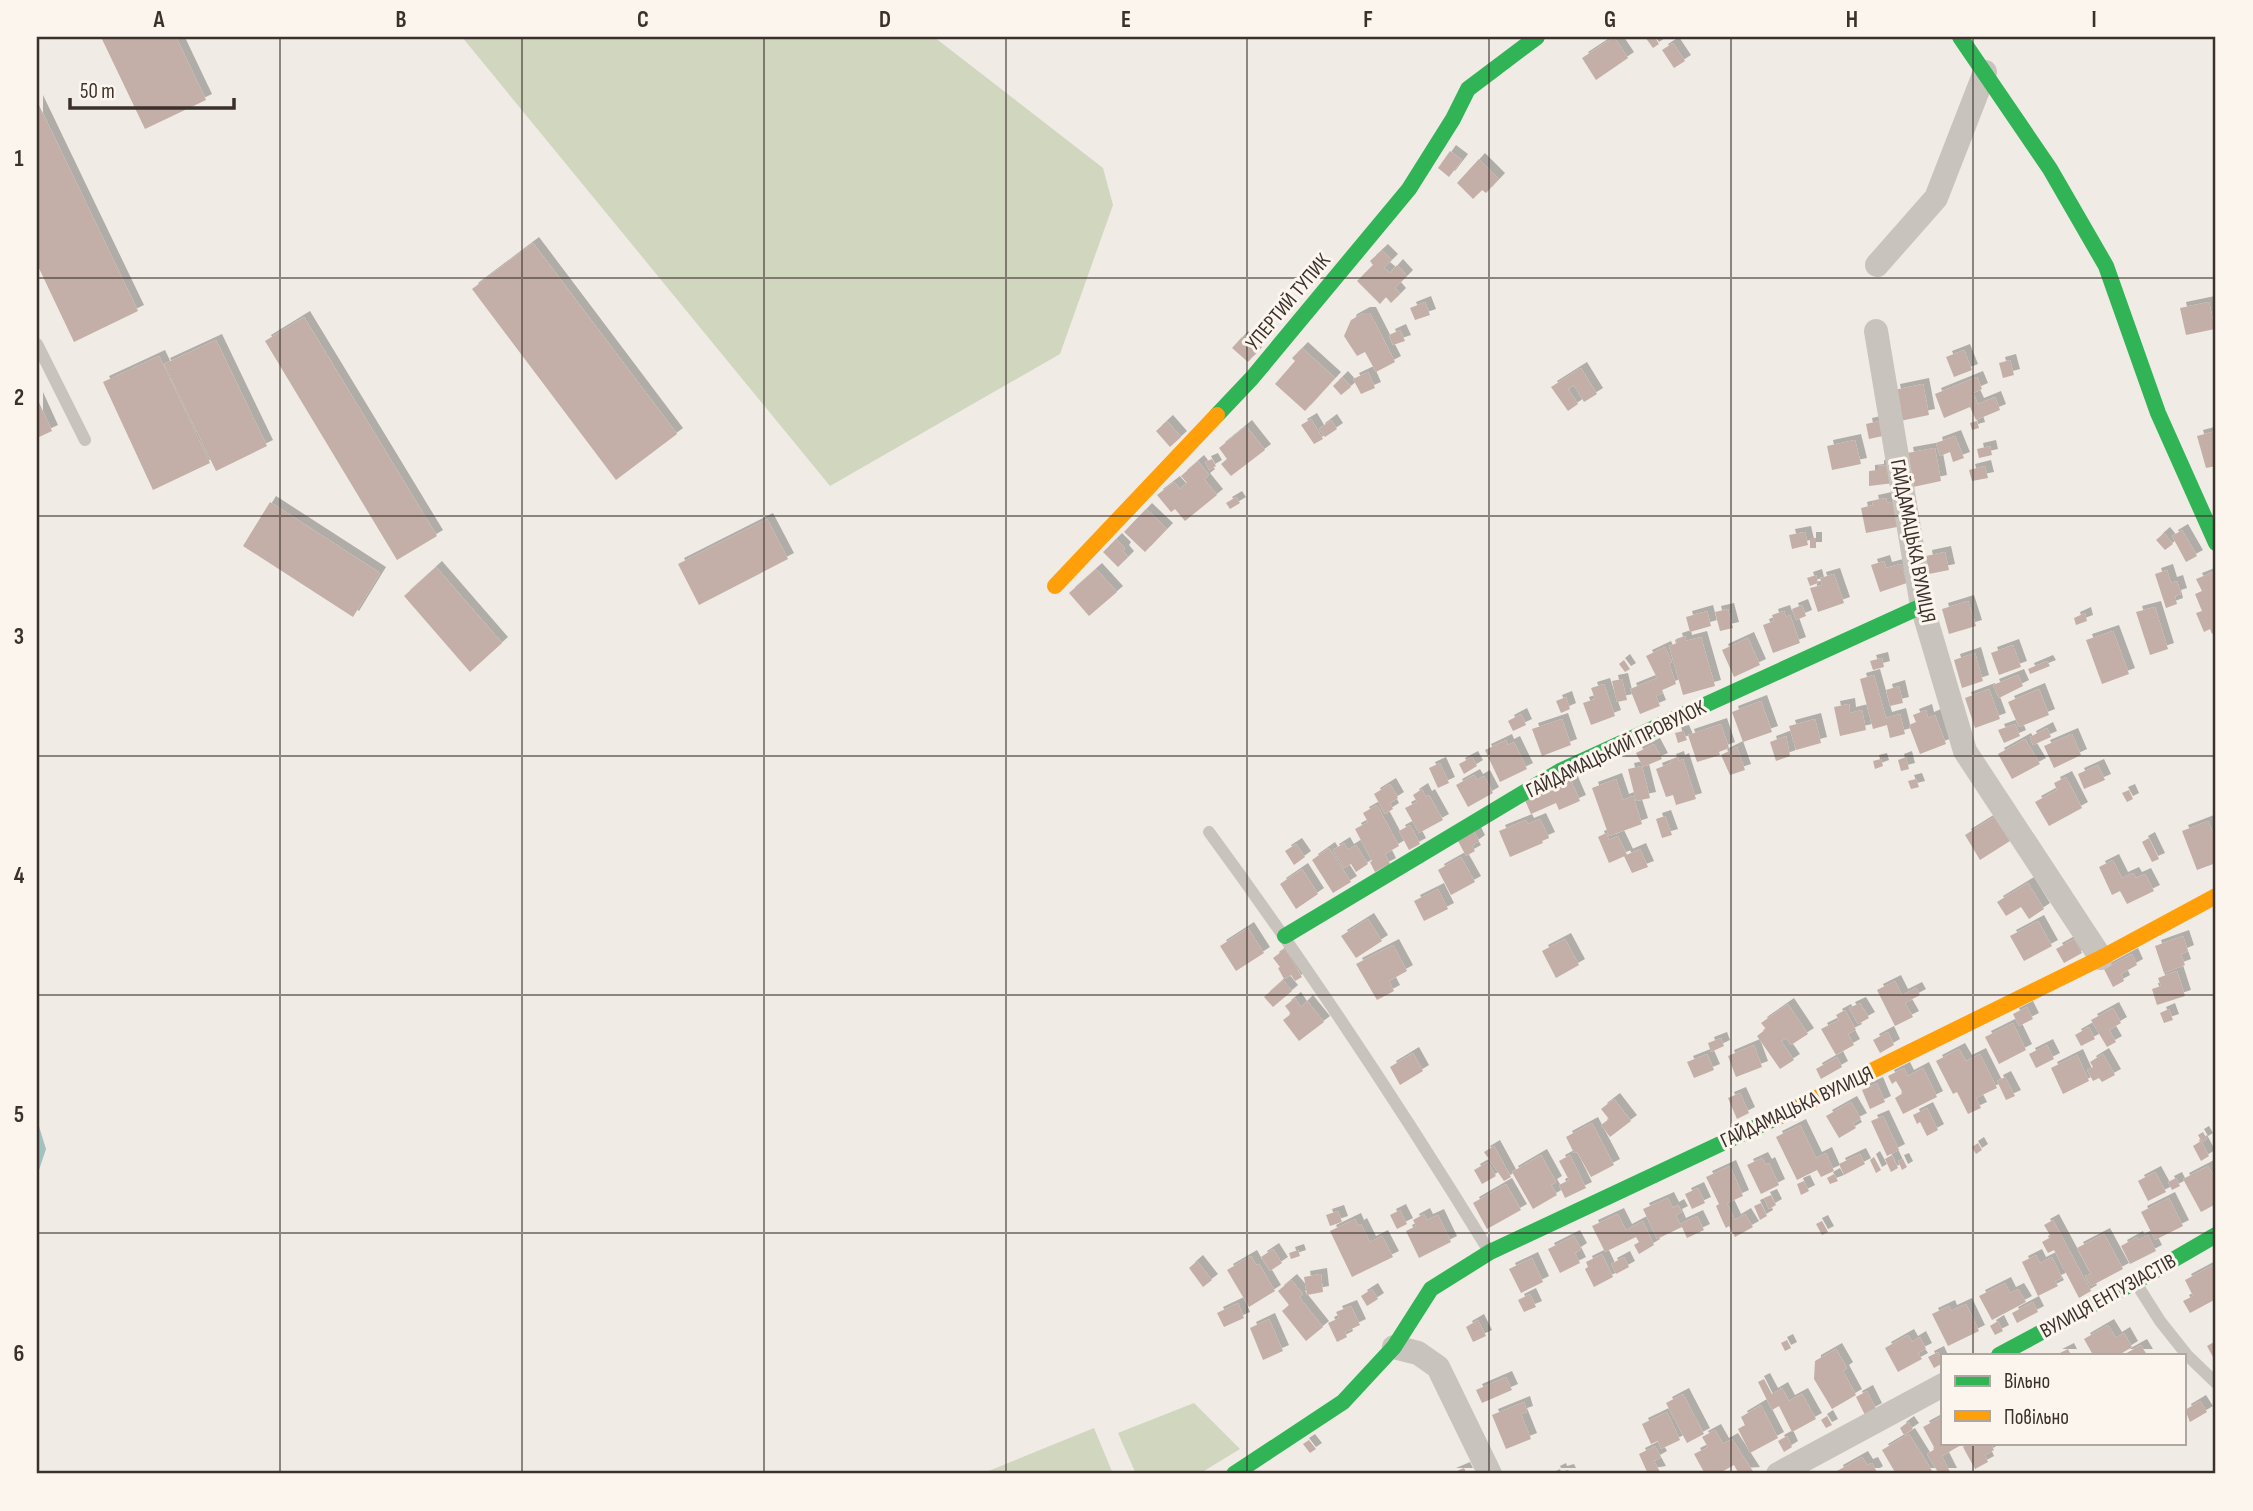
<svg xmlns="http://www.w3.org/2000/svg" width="2253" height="1511" font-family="'Sofia Sans Condensed',sans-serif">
<defs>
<filter id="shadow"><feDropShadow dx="6" dy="-6" stdDeviation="0" flood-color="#0004"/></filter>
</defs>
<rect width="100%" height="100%" fill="#f0ebe5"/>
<path fill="#d1d6bf" d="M462,37h472l169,131 10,37 -53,149 -230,132z
M1194,1403l46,46 -41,25h-63l-18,-41z
M1094,1428l19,46h-132z"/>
<path fill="#a1c2c1" d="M37,1120l9,29 -9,27z"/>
<path fill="#c3afa7" filter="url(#shadow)" d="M101,37h75l30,63 -61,29z
M1614,37l14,21 -32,22 -14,-22z
M1645,37h14l-3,2 3,5 -6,4z
M1673,43l12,18 -11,7 -12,-18z
M37,101l101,210 -64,31 -37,-78z
M1450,151l12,9 -13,17 -11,-9z
M1479,159l20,20 -13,14 -4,-3 -9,9 -16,-16z
M533,243l144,191 -61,46 -144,-191z
M1382,250l10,10 -8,8 6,5 7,-8 10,11 -12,12 5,6 -9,9 -5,-6 -6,7 -23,-23 16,-16 -3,-4z
M1425,302l5,13 -15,5 -5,-12z
M2209,302l6,27 -29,6 -6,-27z
M1364,313h6l25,49 -19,10 -11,-20 -8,4 -13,-20 7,-16z
M304,317l133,219 -40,24 -132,-219z
M1400,330l5,11 -12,4 -4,-10z
M1242,337l16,14 -10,11 -16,-14z
M216,340l51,106 -51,25 -52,-107z
M1302,348l33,30 -30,33 -30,-27 20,-23 -3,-3z
M1964,350l8,20 -18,7 -8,-20z
M159,356l51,107 -57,27 -50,-108z
M2010,360l4,15 -11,3 -4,-15z
M1581,368l16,26 -13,8 -10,-17 -6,4 10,15 -10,7 -17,-24z
M1368,372l7,16 -14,6 -8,-15z
M1342,377l9,10 -10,8 -8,-9z
M1977,377l5,12 -9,4 5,11 17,-7 5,13 -24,10 -6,-13 -26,11 -9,-24z
M1923,384l6,31 -29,6 -6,-31z
M37,398l15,33 -15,7z
M1311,419l12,20 -9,5 -13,-19z
M1331,420l6,9 -12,8 -6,-8z
M1884,420l3,15 -18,4 -3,-15z
M1167,421l14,16 -11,10 -14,-16z
M1977,421l2,7 -7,2 -2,-7z
M1246,426l19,24 -34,26 -10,-12 6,-5 -8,-11z
M2216,431v35l-10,2 -9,-32z
M1955,436l9,22 -11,4 -3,-10 -10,4 -4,-13z
M1855,440l6,24 -29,6 -5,-24z
M1990,446l2,9 -13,3 -2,-9z
M1935,448l6,33 -28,6 -6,-34z
M1212,459l4,7 -7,4 -4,-8z
M1198,461l11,14 -5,4 13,16 -32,26 -10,-12 -4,3 -14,-17 17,-13 6,7 7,-6 -6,-7z
M1892,465l2,18 -25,3v-15l9,-1v-4z
M1985,466l3,12 -16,3 -3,-11z
M1236,497l4,6 -10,6 -4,-6z
M1886,498l1,5 10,-2 5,25 -36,7 -5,-25 12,-3 -1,-4z
M270,502l110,71 -27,44 -110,-71z
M1146,509l21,20 -22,23 -21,-20z
M767,519l21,40 -89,46 -21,-41z
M2182,530l15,26 -11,6 -14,-26z
M1805,532l3,13 -16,4 -3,-14z
M2164,533l9,11 -8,6 -9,-10z
M1810,538h6v10h-6z
M1116,539l9,9 -2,3 5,6 -10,10 -15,-15z
M1945,552l4,18 -20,4 -3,-18z
M1884,561l2,7 15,-4 6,19 -27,9 -9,-27z
M436,567l66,76 -32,29 -66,-76z
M1096,569l21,23 -28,24 -20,-23z
M2167,570l4,13 6,-2 4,13 -6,2 2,8 -11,4 -11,-34z
M2216,571v61l-4,2 -2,-5 -6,3 -8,-19 6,-2 -7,-17 7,-3 -6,-12z
M1834,574l10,29 -26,9 -8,-24 12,-3 -2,-7z
M1816,575l2,8 -8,3 -3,-8z
M1968,601l8,25 -27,8 -7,-25z
M1802,605l4,11 -10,4 -4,-11z
M2155,607l13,42 -18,6 -14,-43z
M1728,609l5,19 -13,3 -5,-19z
M1707,611l4,15 -21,6 -4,-15z
M1784,611l2,6 4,-2 10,28 -27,10 -10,-28 11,-4 -2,-6z
M2085,613l2,8 -11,4 -2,-7z
M2113,631l16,43 -27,10 -16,-44z
M1685,636l1,5 15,-4 14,49 -32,9 -14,-49 8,-3 -1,-4z
M1748,638l12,27 -26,12 -12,-27z
M2013,645l8,22 -22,8 -8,-22z
M1665,647l7,15 -3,1 7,21 -14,6 1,3 -7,3 4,10 -20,8 -10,-25 27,-11 -11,-22z
M1975,653l8,28 -21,7 -8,-28z
M1882,658l2,9 -11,3 -3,-9z
M1624,660l6,9 -5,3 -6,-8z
M2047,661l3,5 -20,8 -2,-5z
M1874,675l12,43 14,-4 5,20 -15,4 -3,-13 -14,4 -13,-50z
M2018,675l5,11 -24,12 -6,-13z
M1622,679l5,21 -10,2 -5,-21z
M1604,684l11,32 -24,9 -8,-22 12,-4 -4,-11z
M1899,686l4,17 -13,3 -4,-16z
M1989,689l11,30 -25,9 -10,-30z
M2039,689l10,26 -30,12 -11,-25z
M1566,697l4,12 -9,4 -5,-12z
M1761,701l11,31 -29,10 -11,-30z
M1849,704l1,9 12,-3 4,20 -26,6 -6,-29z
M1926,710l2,8 7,-3 11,29 -26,10 -11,-29 7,-3 -3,-7z
M1521,714l5,11 -13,6 -5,-10z
M1562,719l9,26 -29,11 -10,-27z
M1815,719l6,24 -25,7 -7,-24z
M1721,724l8,24 -10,4 1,3 -23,7 -9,-27z
M2015,724l5,12 -16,7 -6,-13z
M2047,728l4,9 -18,8 -3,-8z
M1683,731l4,9 -9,3 -3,-10z
M2072,734l9,21 -27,13 -10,-22z
M1786,736l4,20 -14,5 -6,-19z
M2025,739l15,25 -28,15 -14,-25z
M1506,740l2,5 6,-3 13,27 -27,13 -15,-32z
M1654,744l8,15 -19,8 -7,-14z
M1737,747l8,23 -15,5 -9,-20z
M1472,757l5,9 -13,8 -5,-10z
M1678,757l1,4 4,-2 13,40 -20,6 -3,-10 -7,2 -10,-28 15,-6 -1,-3z
M1906,757l3,12 -8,2 -3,-11z
M1881,759l2,7 -8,3 -2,-8z
M1440,763l9,20 -11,5 -9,-20z
M2098,765l7,15 -21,9 -6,-15z
M1642,766l8,32 -14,3 -8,-32z
M1474,775l3,5 7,-4 9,17 -25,14 -12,-22z
M2066,777l16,31 -33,18 -14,-24 22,-12 -3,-7z
M1570,778l10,23 -21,9 -3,-7 -25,11 -7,-16z
M1616,779l7,21 10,-4 9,28 -33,12 -17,-48z
M1916,779l3,8 -8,2 -3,-8z
M1390,784l8,14 -8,5 3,6 -8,5 -11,-20z
M1422,789l4,8 3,-2 14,25 -24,13 -14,-25 12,-6 -4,-7z
M2129,790l4,9 -6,3 -5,-9z
M1377,805l22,41 -14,8 5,10 -15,8 -5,-10 2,-1 -17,-32 13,-7 -5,-9z
M1665,816l7,19 -10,3 -6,-19z
M1994,817l16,24 -30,19 -15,-25z
M1540,819l9,19 -7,3 1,2 -33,14 -11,-26 27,-11 2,4z
M2208,821l8,20v22l-19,7 -15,-39z
M1410,825l10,19 -11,6 -10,-19z
M1474,831l5,10 -7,5 3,5 -9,5 -8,-15z
M1606,833l3,7 9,-4 9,19 -18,8 -11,-26z
M2149,838l10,21 -7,3 -10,-20z
M1344,843l4,7 8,-5 12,19 -12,8 -5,-8 -7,4 -11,-18z
M1296,844l9,13 -11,8 -9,-14z
M1329,848l22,34 -18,11 -21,-33z
M1640,849l8,18 -16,6 -8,-17z
M1461,857l14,25 -24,13 -13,-25z
M2113,860l9,18 11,-5 3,5 9,-4 9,17 -27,13 -7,-13 -8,4 -13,-28z
M1302,869l16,25 -22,15 -16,-25z
M2028,883l16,26 -15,10 -8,-12 -15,9 -9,-14z
M1438,889l10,20 -24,12 -10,-20z
M1368,919l14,22 -26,17 -15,-22z
M2038,921l14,25 -28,15 -14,-25z
M1248,928l16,25 -28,18 -16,-25z
M2183,936l5,15 -7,3 4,11 -21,8 -9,-27z
M1565,939l14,26 -23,13 -14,-27z
M2074,939l8,14 -18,10 -8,-14z
M1393,945l14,26 -18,10 5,10 -17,9 -21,-36z
M1285,949l17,28 -7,4 -4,-6 -7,4 -6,-11 2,-1 -7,-9z
M2132,954l5,11 -16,9 3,7 -11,6 -9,-18z
M2177,971l8,25 -28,9 -5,-16 9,-3 -3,-8z
M1283,980l9,11 -19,16 -9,-10z
M1895,981l7,14 14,-7 4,7 -15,8 8,14 -18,9 -18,-36z
M1295,998l6,9 6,-6 17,21 -25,19 -16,-21 8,-6 -6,-8z
M1860,1003l9,15 -11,6 -9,-16z
M1788,1004l20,30 -17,11 -5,-7 -5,3 13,19 -14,9 -23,-33 9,-7 -5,-6z
M2027,1007l6,12 -14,7 -6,-12z
M2113,1008l8,15 -12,7 7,12 -9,5 -16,-27z
M2169,1009l4,11 -9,3 -4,-10z
M1845,1010l11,20 -8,4 6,11 -18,10 -15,-26 18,-9 -3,-5z
M2013,1023l13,27 -27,14 -14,-27z
M2089,1027l6,12 -14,7 -6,-11z
M1888,1032l6,13 -14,8 -7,-13z
M1721,1038l3,8 -13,6 -3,-9z
M1754,1045l8,22 -26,10 -8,-21z
M2047,1045l7,14 -18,9 -7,-14z
M1959,1049l7,12 14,-7 17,34 -21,10 5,10 -13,6 -11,-22 -4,2 -17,-33z
M1413,1053l10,18 -23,14 -10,-18z
M1707,1054l7,16 -20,8 -7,-16z
M2103,1054l12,21 -13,7 -3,-4 -6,3 -6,-11 6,-3 -3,-5z
M2077,1055l12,26 -26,13 -12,-26z
M1837,1057l5,10 -21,12 -5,-10z
M1904,1068l4,8 15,-8 14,29 -34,17 -8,-16 8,-5 -7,-12 -4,3 -4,-8z
M2005,1077l10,19 -9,4 -9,-19z
M1877,1083l8,19 -15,7 -8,-19z
M1740,1093l9,20 -12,6 -9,-21z
M1614,1099l17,22 -21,16 -9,-12 8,-6 -8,-10z
M1851,1102l10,17 -8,4 3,5 -17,10 -13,-22z
M1927,1108l11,22 -11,6 -7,-14 -3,2 -4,-9z
M1883,1116l16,34 -12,6 -16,-35z
M1592,1123l22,42 -23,12 -14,-25 -3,1 -8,-16z
M1800,1125l16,33 10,-5 8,18 -13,6 -4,-7 -20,10 -21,-43z
M2203,1132l4,7 -5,3 -4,-7z
M2201,1141l8,15 -8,5 -8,-15z
M1978,1143l4,7 -6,4 -4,-7z
M1494,1146l17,31 -7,4 -20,-29z
M1860,1154l5,10 -21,11 -5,-11z
M1541,1155l15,27 -5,3 6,10 -24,14 -21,-37z
M1570,1155l16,33 -21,10 -6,-13 10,-5 -10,-19z
M1892,1155l6,13 -7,4 -6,-13z
M1874,1157l7,13 -5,3 -6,-13z
M1762,1158l4,7 3,-2 10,22 -18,9 -14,-29z
M1903,1159l4,8 -5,3 -4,-9z
M1488,1162l8,14 -14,8 -8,-14z
M1730,1166l13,30 -16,7 8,17 10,-6 8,13 -18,10 -6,-11 -3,2 -3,-6 -7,-16 3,-2 -13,-27z
M2208,1166l8,14v24l-15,8 -18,-33z
M2155,1172l11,20 -18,9 -10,-20z
M1834,1174l4,7 -8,3 -3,-6z
M2176,1178l4,8 -8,4 -4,-8z
M1804,1181l5,10 -8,4 -4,-11z
M1506,1184l15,26 -34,19 -14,-26z
M1698,1188l7,15 -13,6 -7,-15z
M1771,1195l5,10 -7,4 -5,-11z
M1668,1198l5,10 5,-3 4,7 -6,3 4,9 17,-8 7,14 -17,8 -5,-11 -25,12 -14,-30z
M2169,1198l14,28 -28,14 -14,-28z
M1761,1203l6,13 -7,4 -6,-14z
M1400,1210l7,14 -10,5 -7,-14z
M1338,1211l4,11 -12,4 -4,-11z
M1424,1214l3,6 11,-5 13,27 -32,16 -13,-27 10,-5 -3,-6z
M1618,1214l8,16 17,-9 11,24 -15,9 -5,-9 5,-3 -3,-5 -31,15 -13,-26z
M1355,1219l3,7 3,-2 9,18 12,-6 11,21 -41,20 -22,-46z
M2053,1220l38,71 -12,7 -25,-48 -6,3 -6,-11 9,-5 -7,-12z
M1822,1221l6,11 -6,3 -6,-11z
M2104,1234l19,35 -32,17 -6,-10 6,-2 -14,-26z
M2148,1235l8,16 -26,13 -9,-18 16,-9 1,3z
M1574,1236l7,13 -6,4 5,10 -20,10 -12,-24z
M1273,1249l9,14 -12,8 -9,-14z
M1298,1250l2,6 -9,3 -2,-6z
M1602,1254l11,23 -19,10 -9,-18 3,-2 -2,-5z
M2036,1255l4,8 12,-6 10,21 -7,3 3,5 -20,10 -16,-34z
M1251,1256l5,9 3,-1 16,27 -26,16 -22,-37z
M1624,1257l5,10 -13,7 -5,-10z
M1532,1258l11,24 -22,11 -12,-24z
M1197,1261l15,19 -9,7 -14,-19z
M2215,1264l1,35 -26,14 -7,-12 10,-5 -8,-16z
M1321,1274l2,18 -16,3 -3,-18z
M1291,1280l12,14 -4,3 24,30 -17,14 -24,-30 7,-6 -11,-14z
M2005,1283l5,10 8,-4 8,13 -34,18 -13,-24z
M1372,1289l6,10 -11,7 -6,-10z
M1530,1294l6,13 -12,5 -6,-12z
M2033,1302l5,10 -21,11 -5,-10z
M1238,1303l6,15 -20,9 -7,-14z
M1966,1304l13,27 -31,15 -16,-32 17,-8 2,5z
M1351,1306l9,19 -15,7 2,5 -10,5 -9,-19 11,-5 -3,-6z
M1269,1319l14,32 -20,9 -13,-32z
M1478,1320l8,16 -13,6 -7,-15z
M1998,1321l5,10 -8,4 -5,-9z
M2108,1325l8,13 8,-5 8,14 -13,8h-26l-9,-16z
M1908,1335l4,7 8,-5 6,12 -8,4 4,6 -24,13 -13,-24z
M1787,1340l4,8 -6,3 -4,-8z
M2216,1341v16l-2,2 -7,-13z
M2141,1345l6,10h-24z
M1836,1349l11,19 -4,3 13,24 -24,14 -18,-30 1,-18z
M2068,1349l3,6h-15z
M1938,1352l5,11 -9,5 -6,-11z
M1506,1377l6,13 -30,13 -6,-13z
M1764,1379l8,15 10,-6 7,13 13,-7 14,25 -24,13 -13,-26 -7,4 -14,-28z
M1867,1391l9,18 -11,6 -9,-18z
M1683,1394l21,40 -17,9 -21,-40z
M2200,1401l7,11 -17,10 -5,-12z
M1524,1402l3,10 -6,2 10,25 -25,10 -14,-34z
M1761,1405l17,33 -28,15 -12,-24 7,-4 -4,-8z
M1667,1412l13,28 -19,9 -3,-8 -7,3 -9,-20z
M1827,1416l5,9 -6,3 -5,-8z
M1943,1416v27h17l1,2 -19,11 9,18h-12l-12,-20 8,-5 -12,-22z
M1908,1422l5,7 -9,6 -4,-7z
M1715,1430l8,14 9,-5 22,34 -15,1 -5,-9 -16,9h-13l-11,-20 14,-7 -6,-10z
M1909,1434l25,40h-38l-14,-24z
M1787,1436l5,11 -8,5 -6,-11z
M1309,1440l7,9 -6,4 -7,-9z
M1970,1443h20l4,7 -9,5 3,7 -13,7 -12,-22z
M1655,1446l6,11 -7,4 6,11 -12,2 -9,-20z
M1862,1457l5,8 5,-2 5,9 -3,2h-36l-1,-3z
M1464,1468l3,6h-17z
M1560,1469l1,3 7,-2 2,4h-15l-1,-2z"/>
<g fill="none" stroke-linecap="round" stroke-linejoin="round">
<path stroke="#c9c3be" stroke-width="12" d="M37,344l48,96
M1209,832c100,136 192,276 280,419
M2136,1283l24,38 27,34 29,28"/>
<path stroke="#c9c3be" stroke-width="24" d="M1877,265l59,-67 49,-126
M1876,331l46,275 43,145 136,207
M1394,1347l24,6 20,14 52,107
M1778,1474l165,-89"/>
<path stroke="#30b455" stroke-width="16" d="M1960,37l90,132 56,97 52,147 58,130
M1217,415l35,-37 157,-189 44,-70 15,-30 69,-52
M1285,936l275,-165 362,-165
M1999,1355l136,-73 81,-47
M1234,1474l109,-72 51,-55 37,-58 59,-37 290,-136"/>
<path stroke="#ff9f0a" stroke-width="16" d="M1055,586l162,-171
M1780,1116l321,-158 115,-62"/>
</g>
<path fill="none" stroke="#3b302b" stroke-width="2" stroke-opacity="0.55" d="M280,37v1437M522,37v1437M764,37v1437M1006,37v1437M1247,37v1437M1489,37v1437M1731,37v1437M1973,37v1318M37,278h2179M37,516h2179M37,756h2179M37,995h2179M37,1233h2179M1973,1443v31"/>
<g text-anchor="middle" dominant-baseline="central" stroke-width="6" stroke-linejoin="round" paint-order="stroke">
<g font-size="21" fill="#3b302b" stroke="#fbf5ee">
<text transform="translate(1288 302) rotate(-50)">УПЕРТИЙ ТУПИК</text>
<text transform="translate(1913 541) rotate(79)">ГАЙДАМАЦЬКА ВУЛИЦЯ</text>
<text transform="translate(1616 749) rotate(-26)">ГАЙДАМАЦЬКИЙ ПРОВУЛОК</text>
<text transform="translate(1797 1107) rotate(-25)">ГАЙДАМАЦЬКА ВУЛИЦЯ</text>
<text transform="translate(2108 1296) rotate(-29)">ВУЛИЦЯ ЕНТУЗІАСТІВ</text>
</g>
</g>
<rect width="2253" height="1511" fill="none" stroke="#fbf5ee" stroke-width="77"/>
<rect x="1941" y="1354" width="245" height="91" fill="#fbf5ee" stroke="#aea6a0" stroke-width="2"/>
<rect x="1955" y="1376" width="35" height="10" fill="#30b455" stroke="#aea6a0" stroke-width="2"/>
<text x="2004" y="1388" font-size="21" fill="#3b302b">Вільно</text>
<rect x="1955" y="1411" width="35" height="10" fill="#ff9f0a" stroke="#aea6a0" stroke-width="2"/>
<text x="2004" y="1424" font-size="21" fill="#3b302b">Повільно</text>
<path d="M70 98v10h164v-10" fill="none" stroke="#3b302b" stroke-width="3.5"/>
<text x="80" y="98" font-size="21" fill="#3b302b" stroke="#fbf5ee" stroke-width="5" paint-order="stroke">50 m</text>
<rect x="38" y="38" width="2176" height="1434" fill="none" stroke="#3b302b" stroke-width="2.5"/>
<g font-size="23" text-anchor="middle" font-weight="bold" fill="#3b302b">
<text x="159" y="27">A</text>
<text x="401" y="27">B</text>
<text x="643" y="27">C</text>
<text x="885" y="27">D</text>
<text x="1126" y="27">E</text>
<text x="1368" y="27">F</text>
<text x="1610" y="27">G</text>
<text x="1852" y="27">H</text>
<text x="2094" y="27">I</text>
<text x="19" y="166">1</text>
<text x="19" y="405">2</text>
<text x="19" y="644">3</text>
<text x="19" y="883">4</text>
<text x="19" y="1122">5</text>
<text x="19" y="1361">6</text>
</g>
</svg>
